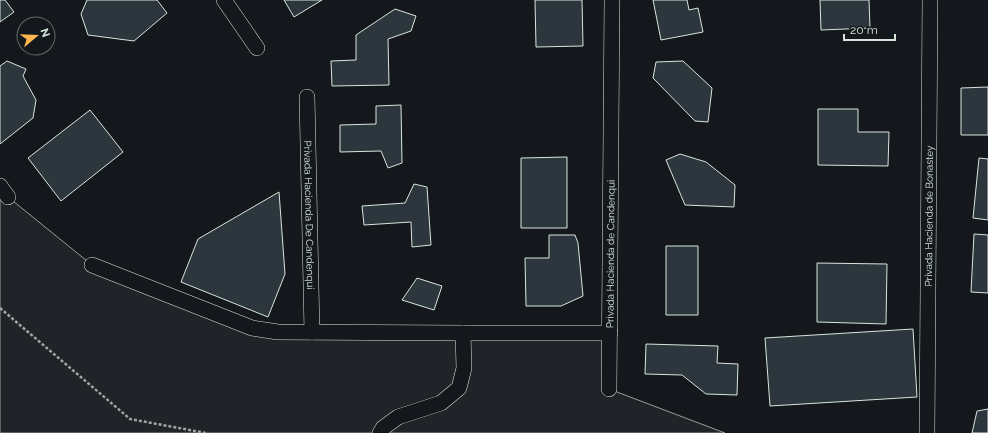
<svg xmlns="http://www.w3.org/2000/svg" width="988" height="433" font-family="Raleway,sans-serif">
<rect width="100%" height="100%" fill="#14181c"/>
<path fill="#202428" stroke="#939e99" d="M0,187l8,10 84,68 160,63 358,5 -1,56 116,44h-725z"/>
<path fill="#2c363c" stroke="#d8e6dc" d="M0,0h5l9,12 -14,10z
M87,0h70l10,13 -33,28 -46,-6 -7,-21z
M284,0h38l-28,17z
M535,0h47l1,46 -47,1z
M653,0h34l2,10 9,-2 5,24 -42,8z
M820,0h49l1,28 -49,2z
M395,9l21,7 -5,15 -23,8 1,46 -57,1 -1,-25 25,-1v-25z
M7,61l19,8 -3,7 13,24 -3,18 -33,26v-78z
M683,61l29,27 -4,34 -13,-1 -42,-43 3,-16z
M988,87v48h-27v-47z
M401,105l1,58 -14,5 -7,-17 -41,1v-27l36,-1v-18z
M818,109h40v23h31l-1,34 -70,-1z
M90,110l33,42 -62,49 -33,-43z
M680,154l26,8 29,23 -1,22 -49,-2 -19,-45z
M567,157v71h-46v-70z
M979,158l9,1v61l-15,-2z
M414,184l13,3 4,58 -19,2 -1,-25 -47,3 -2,-19 43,-3z
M279,192l6,82 -17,43 -87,-35 17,-43z
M974,234l14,1v58l-17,-1z
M549,235h26l3,8 5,53 -22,10h-35l-1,-48h24z
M666,246h32v69h-32z
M817,263l70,1 -1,60 -69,-2z
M417,278l25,8 -8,24 -32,-10z
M913,329l4,68 -147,9 -5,-68z
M646,344l72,2 -1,17 21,1 -1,31 -31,-1 -24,-19 -37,-1z
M988,409v24h-16l5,-22z"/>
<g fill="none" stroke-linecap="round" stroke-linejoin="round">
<defs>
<g id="minor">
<path d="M224,0l33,48"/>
<path id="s1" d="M307,97l5,235"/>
<path d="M0,186l8,11"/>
<path d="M92,265l160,63 26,4 185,1h147"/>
<path id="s2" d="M609,389l3,-389"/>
<path d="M380,433l3,-5 15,-11 43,-14 18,-15 5,-20 -1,-35"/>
<path id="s3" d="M927,433l3,-433"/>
</g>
</defs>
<use href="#minor" stroke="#d8e6dc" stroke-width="16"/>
<path stroke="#9da8a2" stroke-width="2.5" stroke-dasharray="3 2" stroke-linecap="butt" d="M0,308l130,111 76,14"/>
<use href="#minor" stroke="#14181c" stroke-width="15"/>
</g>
<g text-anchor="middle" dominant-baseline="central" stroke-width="3" stroke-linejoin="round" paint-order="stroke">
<g font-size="10" fill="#d8e6dc" stroke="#14181c">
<text stroke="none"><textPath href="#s1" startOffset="118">Privada Hacienda De Candenqui</textPath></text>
<text stroke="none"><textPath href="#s3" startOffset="217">Privada Hacienda de Bonastey</textPath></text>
<text stroke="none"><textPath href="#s2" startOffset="135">Privada Hacienda de Candenqui</textPath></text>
</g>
</g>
<g transform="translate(36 36) rotate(71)"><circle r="19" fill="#14181c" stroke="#626a69"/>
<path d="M0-3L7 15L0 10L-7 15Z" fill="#ffb74d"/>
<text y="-6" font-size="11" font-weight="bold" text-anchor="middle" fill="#d8e6dc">N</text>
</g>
<path d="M844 34v6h51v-6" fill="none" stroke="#d8e6dc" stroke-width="2"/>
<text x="850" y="34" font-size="12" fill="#d8e6dc" stroke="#14181c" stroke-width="3" paint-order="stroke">20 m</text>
</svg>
